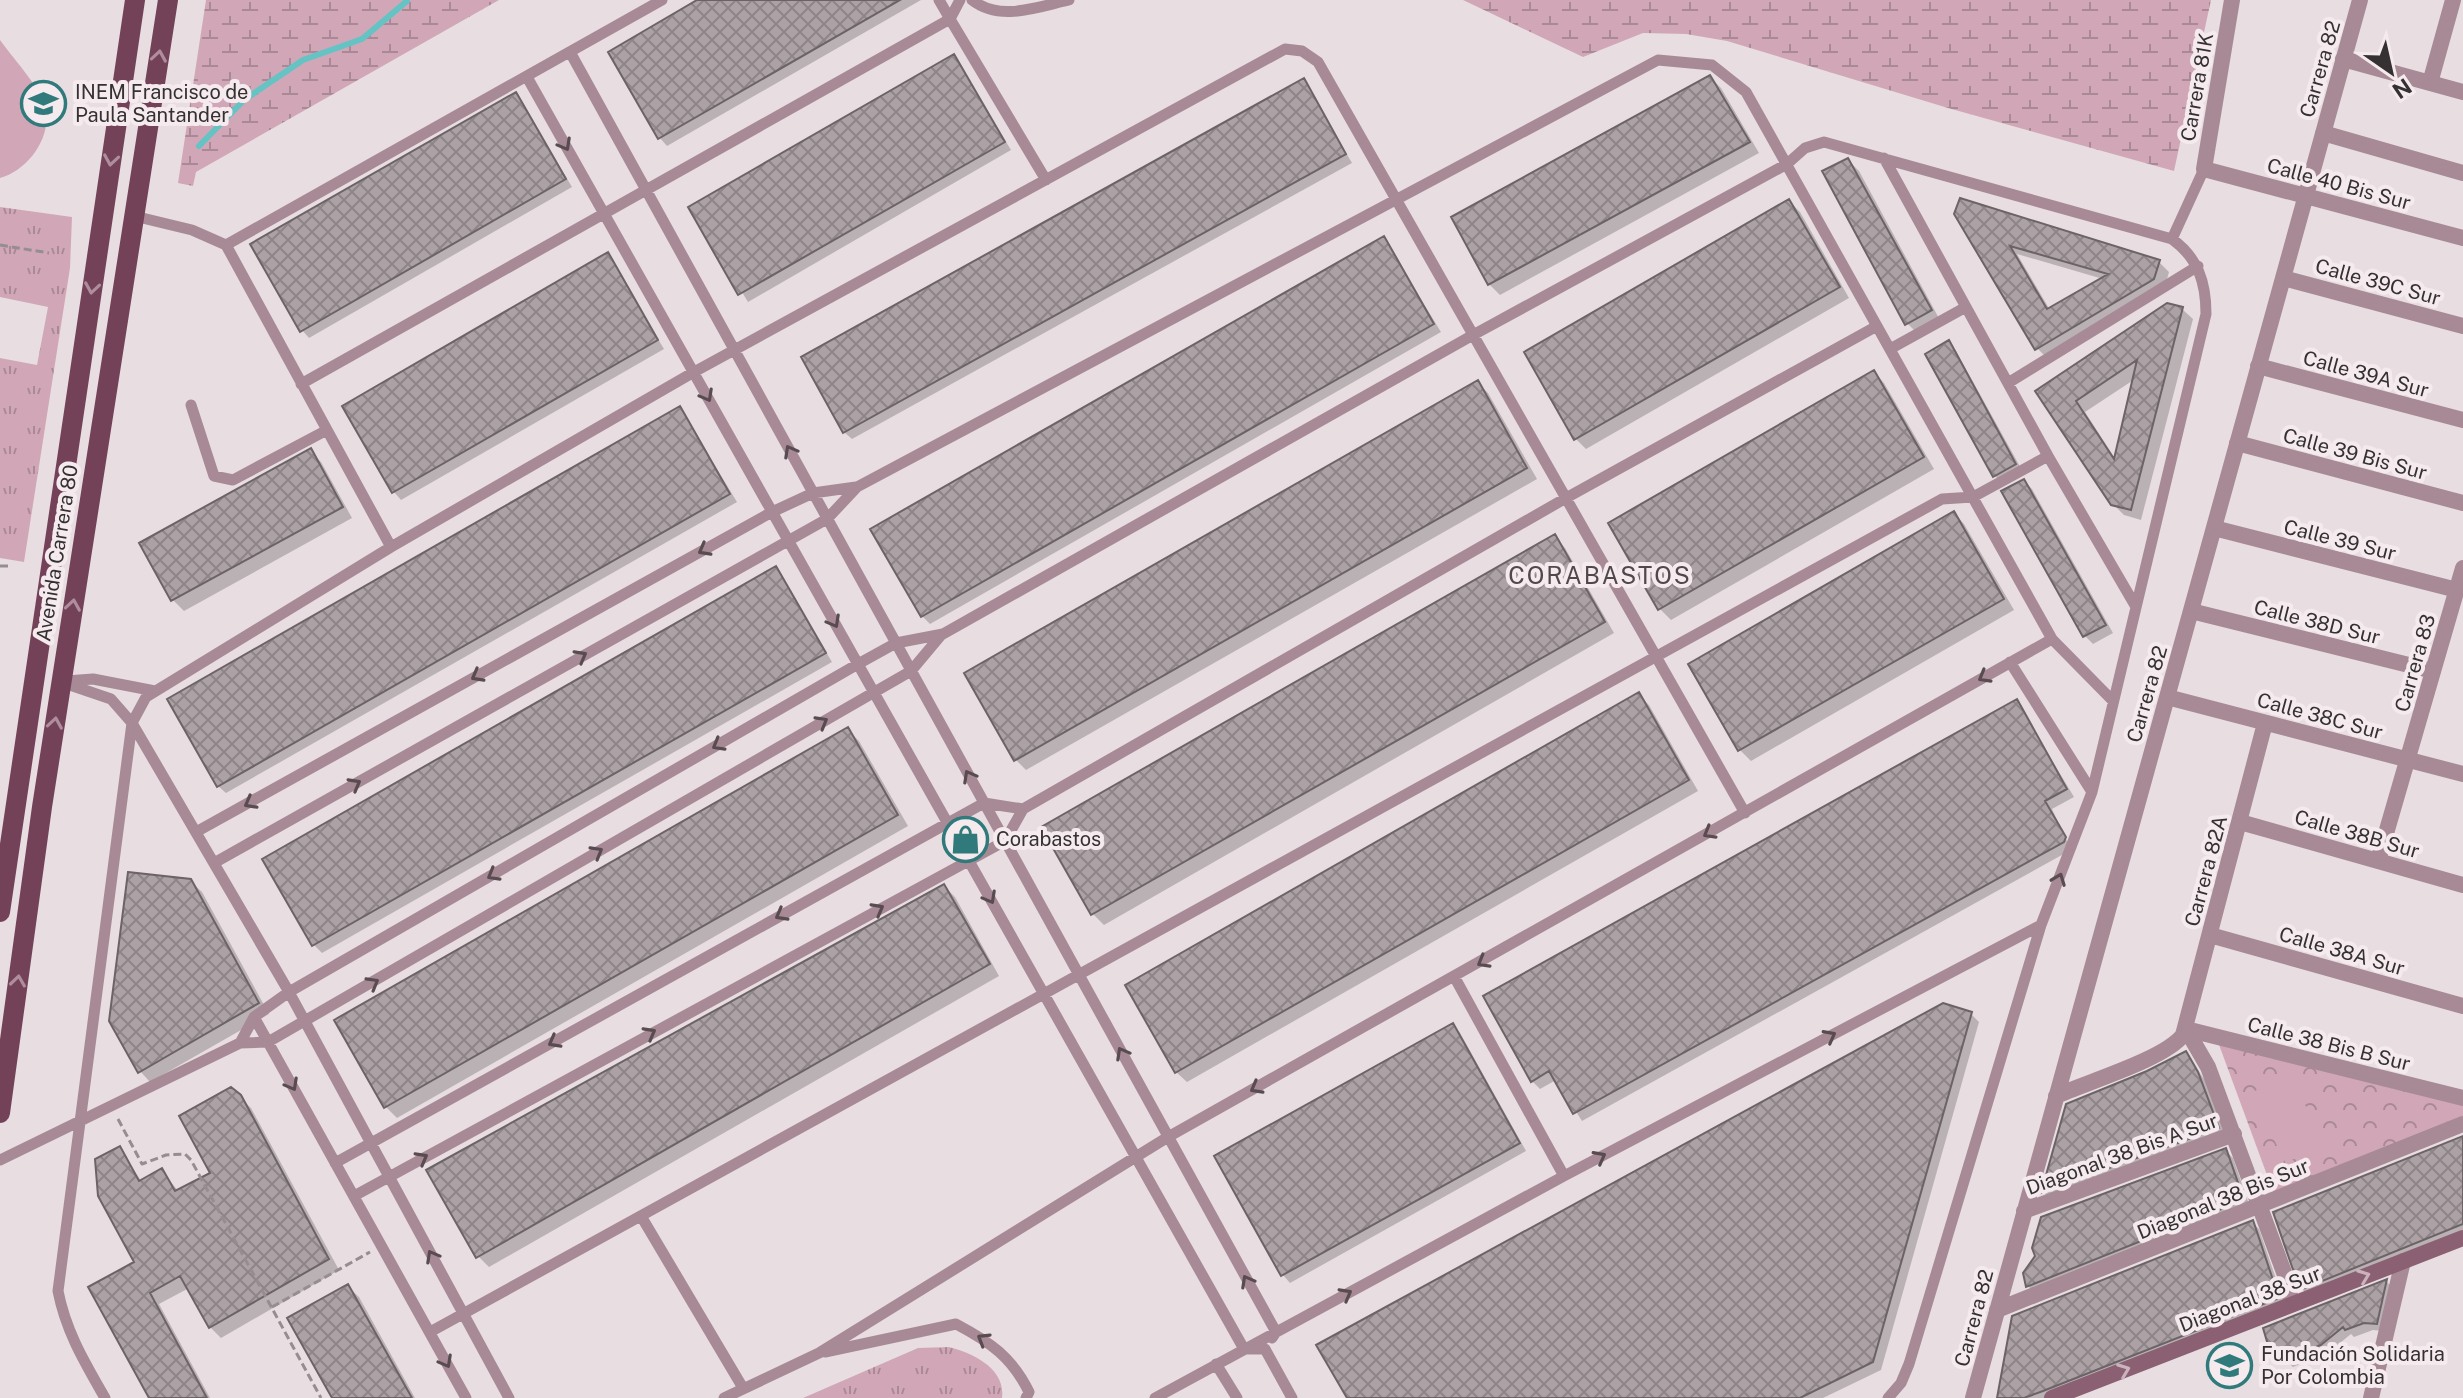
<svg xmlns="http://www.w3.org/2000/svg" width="2463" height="1398" font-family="'Public Sans',sans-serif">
<defs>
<pattern id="grass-tufts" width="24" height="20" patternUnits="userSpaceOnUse" patternTransform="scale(2)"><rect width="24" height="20" fill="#d1a7b8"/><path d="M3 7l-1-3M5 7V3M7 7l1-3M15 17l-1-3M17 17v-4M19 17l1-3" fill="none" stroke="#aa8996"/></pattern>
<pattern id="wetland-marsh" width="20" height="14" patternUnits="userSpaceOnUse" patternTransform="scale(2)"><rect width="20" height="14" fill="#d1a7b8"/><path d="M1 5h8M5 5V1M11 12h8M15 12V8" fill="none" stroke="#aa8996"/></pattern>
<pattern id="park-crowns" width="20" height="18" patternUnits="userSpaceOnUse" patternTransform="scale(2)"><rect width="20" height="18" fill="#d1a7b8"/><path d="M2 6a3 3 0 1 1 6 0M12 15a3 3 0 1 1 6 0" fill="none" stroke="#aa8996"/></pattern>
<pattern id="building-cross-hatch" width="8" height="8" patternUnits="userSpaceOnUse" patternTransform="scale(2)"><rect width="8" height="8" fill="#aca2a6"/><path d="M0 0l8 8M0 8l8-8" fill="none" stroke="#8d8588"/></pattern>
</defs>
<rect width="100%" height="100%" fill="#e8dee1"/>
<path fill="url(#grass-tufts)" d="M0,207l72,10 -2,51 -46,294 -24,-4v-200l37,7 11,-58 -48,-10z
M949,1347c23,6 57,21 53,51h-199l115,-50z"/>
<path fill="url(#wetland-marsh)" d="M206,0h293l-303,172 -3,14 -15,-3z
M1463,0h748l-37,171 -226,-63 -221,-67 -41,-7 -43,-1 -60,24z"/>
<path fill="url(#park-crowns)" d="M2218,1042l245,62v14l-189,76z"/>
<path fill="#d1a7b8" d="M0,40c12,17 38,45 44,63 11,31 -15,67 -44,75z
M2294,1079l30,70 -39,13 -34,-70z"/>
<path fill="#0003" fill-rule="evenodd" d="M701,0h220l-254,146 -7,-8z
M954,57l57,93 -263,152 -57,-94z
M1710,77l11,11 38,65 -259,142 -11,-11z
M1304,81l48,82 -500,276 -8,-7z
M516,94l56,93 -263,151 -7,-8z
M1848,160l11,11 82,151 -23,12 -11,-11z
M1789,201l11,11 49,86 -263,151 -11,-11z
M1961,201l198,61 10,10 -5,18 -116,69 -11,-11zM2017,254l86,25 -53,31z
M1384,239l57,93 -511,292 -8,-8z
M607,255l57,94 -263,151 -7,-8z
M2182,309l11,10 -52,201 -17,-5 -11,-11 -75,-112zM2135,379l-19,81 -31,-48z
M1948,343l8,8 67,121 -21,11 -8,-8z
M1874,372l10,11 50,86 -263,151 -11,-11z
M1477,382l11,11 49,86 -511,291 -10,-10z
M680,408l57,94 -511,291 -8,-7z
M310,451l11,11 31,56 -168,93 -11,-11 -31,-56z
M2024,481l8,8 81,144 -20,11 -8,-8 -81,-144z
M1954,513l10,11 50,86 -263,151 -11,-11 -49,-85z
M1555,537l10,11 49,85 -510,292 -11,-11 -49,-86z
M776,568l56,94 -510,291 -8,-8 -49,-86z
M1638,694l11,11 49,86 -511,291 -11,-10z
M2017,702l57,95 -22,12 19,41 -489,271 -26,-41 -16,9 -8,-8z
M848,730l11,11 49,85 -511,292 -11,-11z
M190,881l12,11 67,122 -119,68 -10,-11z
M944,886l11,11 44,79 -510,291 -11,-11z
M1971,1014l8,8 -98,348 -58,28h-474z
M1453,1025l7,8 66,118 -236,132 -7,-8z
M2186,1053l20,29 20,54 -175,64 -8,-8 25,-87 80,-32z
M231,1089l20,19 88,162 -118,68 -11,-11 -21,-39 -30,16 51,94h-59l-14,-135 -18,-115 23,34 20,-11 17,21 34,-19z
M2463,1138v97l-154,61 -7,-7z
M2226,1151l7,7 17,49 -215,86 -7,-7z
M2252,1222l7,7 26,76 -239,93h-46z
M2387,1282l7,7 -9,42 -12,-1 -19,7 -3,-3 -22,18 -36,15 -24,-23 -4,-15z
M348,1287l11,10 56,101h-81z"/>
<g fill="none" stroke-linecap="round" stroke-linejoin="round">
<path stroke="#65c3c4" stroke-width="6" d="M199,146l45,-46 59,-40 59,-21 45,-38"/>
</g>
<path fill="url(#building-cross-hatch)" stroke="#6c6366" stroke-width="2" fill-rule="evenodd" d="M697,0h203l-242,139 -50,-87z
M954,54l51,88 -267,153 -50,-88z
M1710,75l40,67 -262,143 -37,-68z
M1304,78l42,76 -503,279 -42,-76z
M516,92l50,87 -266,153 -50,-88z
M1848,158l84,152 -27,15 -83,-154z
M1960,198l200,62 -6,19 -119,71 -81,-136zM2010,246l98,28 -61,35z
M1789,199l51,88 -266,153 -50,-88z
M1384,236l50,88 -513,293 -51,-88z
M608,252l50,88 -266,153 -50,-87z
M2167,303l16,4 -52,203 -20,-5 -76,-114zM2137,360l-23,99 -38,-58z
M1949,340l67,124 -23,13 -68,-123z
M1874,370l50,87 -266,153 -50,-87z
M1478,380l49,88 -513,293 -50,-88z
M680,406l50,88 -513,293 -50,-88z
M311,448l32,59 -172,94 -32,-58z
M2024,479l82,146 -23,12 -82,-146z
M1954,511l50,88 -266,152 -50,-87z
M1555,534l50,88 -514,293 -50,-88z
M776,566l50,87 -514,293 -50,-87z
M1639,692l50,88 -514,293 -50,-88z
M2017,699l50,90 -22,12 21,36 -2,5 -491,272 -24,-43 -18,11 -48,-86z
M848,727l50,88 -514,293 -50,-88z
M128,872l63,7 68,124 -121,70 -29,-52z
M944,884l46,80 -514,294 -50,-88z
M1943,1003l29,9 -99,350 -73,36h-453l-31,-53z
M1453,1023l67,120 -239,133 -67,-120z
M2186,1051l12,21 21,56 -178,65 25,-89 81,-33z
M231,1087l10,8 88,164 -120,69 -29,-52 -30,17 57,105h-58l-61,-111 46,-25 -36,-66 -3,-37 25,-13 19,35 23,-13 13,23 35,-18 -31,-57z
M2463,1136v88l-163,66 -27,-78z
M2226,1148l18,52 -218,87 -3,-14 12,-17 -3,-8 9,-31z
M2253,1220l26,78 -236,93 -19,7h-27l15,-82z
M2387,1279l-10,45 -13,-1 -19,7 -2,-3 -22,18 -38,15 -15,-15 -5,-17z
M348,1284l64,114h-80l-45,-80z"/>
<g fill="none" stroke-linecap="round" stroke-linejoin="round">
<path stroke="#958d90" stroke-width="3" stroke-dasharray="8 4" stroke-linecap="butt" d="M0,245l49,8
M0,566h8
M118,1119l24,45 24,-9 19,-1 6,6 130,238
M272,1307l98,-55"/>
<path stroke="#a88a96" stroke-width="11" d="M960,0l-10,19 96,161
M972,0c28,22 65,7 97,0
M570,52l706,1280 -4,6
M527,77l717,1272h21
M1884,158l164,298 88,151
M134,216l58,14 34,15 165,302
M2172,239l32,-70
M226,245l436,-245
M1890,349l76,-42
M2008,383l190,-117
M301,384l649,-365 -11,-19
M191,405l23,71 19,4 94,-50
M2010,662l82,130
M66,681l27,-2 62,12
M61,682l50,17 21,24 157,269 220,406
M196,832l576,-320 41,-19 43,-6
M214,863l613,-344 30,-32 801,-427 54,5 34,27 306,547 61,62
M1455,978l109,198
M254,1017l212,381
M240,1043l14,-26 35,-25 569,-328 38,-21 47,-9 530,-299 314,-171 18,-16 19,-6 348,97c26,19 34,43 34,75l-114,478 -51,133 -477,251 -409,222
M0,1160l240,-117 28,-1 643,-371 31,-37
M335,1163l649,-360 39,6
M354,1196l651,-355 18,-32 543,-311 311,-172
M641,1216l102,172
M430,1332l1512,-833 31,-2 75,-41
M1265,1349l27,49
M825,1352l131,-28c34,18 56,33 73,68l-3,6
M1216,1364l21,34
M105,1398c-20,-35 -39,-66 -47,-107l74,-568 14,-26 245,-150 303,-175 591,-323 17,2 16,11 427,751
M724,1398l95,-45 349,-216 884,-498
M1888,1398l13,-15 8,-19 132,-439"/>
<path stroke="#a88a96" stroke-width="16" d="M2232,0l-28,169 259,69
M2343,59l120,33
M2430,83l23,-83
M2323,133l140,40
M2283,278l180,48
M2258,366l205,54
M2237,443l226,60
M2214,528l243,62
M2191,611l242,60
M2167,697l296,77
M2240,822l223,63
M2378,861l85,-293
M2210,935l253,71
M2186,1029l22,38 77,208 7,29
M2186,1029l277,69
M2056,1096c31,-14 109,-37 127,-61l82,-312
M2024,1211l210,-77
M1997,1310l466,-186
M1973,1398l387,-1398
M2371,1398l32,-137"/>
<path stroke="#8a6072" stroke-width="16" d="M2052,1398l411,-160"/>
<path stroke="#744258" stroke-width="20" d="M0,912l135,-912
M0,1113l42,-306 126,-807"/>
</g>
<defs><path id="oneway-chevron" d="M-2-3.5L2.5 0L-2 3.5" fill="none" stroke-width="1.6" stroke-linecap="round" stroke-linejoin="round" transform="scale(2)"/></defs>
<g stroke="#ae8e9c">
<use href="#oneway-chevron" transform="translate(159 56) rotate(-81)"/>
<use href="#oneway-chevron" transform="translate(111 160) rotate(99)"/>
<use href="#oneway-chevron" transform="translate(92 288) rotate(99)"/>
<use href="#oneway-chevron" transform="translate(73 605) rotate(-81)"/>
<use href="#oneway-chevron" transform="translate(55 723) rotate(-81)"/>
<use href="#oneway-chevron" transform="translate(18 981) rotate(-82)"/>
</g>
<g stroke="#584c50">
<use href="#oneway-chevron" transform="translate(565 145) rotate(61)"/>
<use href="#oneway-chevron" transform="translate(707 396) rotate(61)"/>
<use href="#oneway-chevron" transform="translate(790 451) rotate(-119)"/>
<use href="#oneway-chevron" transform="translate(704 550) rotate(151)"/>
<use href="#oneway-chevron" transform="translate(834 622) rotate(61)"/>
<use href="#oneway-chevron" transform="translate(581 656) rotate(-29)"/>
<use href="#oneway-chevron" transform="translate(477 676) rotate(151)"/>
<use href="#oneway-chevron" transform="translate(1984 677) rotate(150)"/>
<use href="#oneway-chevron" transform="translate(822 722) rotate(-30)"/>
<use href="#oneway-chevron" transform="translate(718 745) rotate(150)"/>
<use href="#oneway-chevron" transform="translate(969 776) rotate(-119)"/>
<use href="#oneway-chevron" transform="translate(355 784) rotate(-29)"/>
<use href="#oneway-chevron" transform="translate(250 803) rotate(151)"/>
<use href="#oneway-chevron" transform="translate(1709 833) rotate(150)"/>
<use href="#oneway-chevron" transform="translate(597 852) rotate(-30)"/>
<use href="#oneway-chevron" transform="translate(493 875) rotate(150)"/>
<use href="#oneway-chevron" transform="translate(2059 879) rotate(-69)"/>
<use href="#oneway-chevron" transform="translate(990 898) rotate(61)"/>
<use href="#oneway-chevron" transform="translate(878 909) rotate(-29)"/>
<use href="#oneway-chevron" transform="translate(781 915) rotate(151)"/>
<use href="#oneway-chevron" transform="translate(1483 962) rotate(150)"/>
<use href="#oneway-chevron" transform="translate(373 983) rotate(-30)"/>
<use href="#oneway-chevron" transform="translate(650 1033) rotate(-29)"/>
<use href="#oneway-chevron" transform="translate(1830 1036) rotate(-28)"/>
<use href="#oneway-chevron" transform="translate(554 1042) rotate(151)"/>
<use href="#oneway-chevron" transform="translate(1122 1053) rotate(-119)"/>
<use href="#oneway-chevron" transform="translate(292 1085) rotate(61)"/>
<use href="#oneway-chevron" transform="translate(1256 1088) rotate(151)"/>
<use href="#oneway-chevron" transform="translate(1600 1157) rotate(-28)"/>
<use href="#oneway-chevron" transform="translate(422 1158) rotate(-29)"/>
<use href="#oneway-chevron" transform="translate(432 1256) rotate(-119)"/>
<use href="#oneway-chevron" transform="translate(1247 1281) rotate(-119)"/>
<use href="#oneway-chevron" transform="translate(1346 1294) rotate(-29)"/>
<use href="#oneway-chevron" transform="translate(983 1339) rotate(-149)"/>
<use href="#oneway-chevron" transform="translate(446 1362) rotate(61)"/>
</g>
<g stroke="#cab3bd">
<use href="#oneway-chevron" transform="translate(2364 1276) rotate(-21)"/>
<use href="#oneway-chevron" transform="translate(2124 1370) rotate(-21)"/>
</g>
<defs>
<symbol id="school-ring" viewBox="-11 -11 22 22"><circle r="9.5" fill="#f5ebef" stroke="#307a7b" stroke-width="1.5"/><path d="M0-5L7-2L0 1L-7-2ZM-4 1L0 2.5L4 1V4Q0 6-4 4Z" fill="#307a7b"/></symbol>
<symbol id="shop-ring" viewBox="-11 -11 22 22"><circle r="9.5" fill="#f5ebef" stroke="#307a7b" stroke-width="1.5"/><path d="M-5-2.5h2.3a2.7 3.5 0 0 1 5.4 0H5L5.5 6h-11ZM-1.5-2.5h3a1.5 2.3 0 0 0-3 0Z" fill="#307a7b"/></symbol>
</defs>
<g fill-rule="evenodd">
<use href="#school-ring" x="18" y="78" width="51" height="51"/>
<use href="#shop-ring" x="940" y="814" width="51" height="51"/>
<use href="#school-ring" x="2204" y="1340" width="51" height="51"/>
</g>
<g text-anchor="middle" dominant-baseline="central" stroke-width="8" stroke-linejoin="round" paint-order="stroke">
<g font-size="20" fill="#353132" stroke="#f5ebef">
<text transform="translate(2320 69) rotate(-74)">Carrera 82</text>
<text transform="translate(2197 87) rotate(-80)">Carrera 81K</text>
<text transform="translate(2339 184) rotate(15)">Calle 40 Bis Sur</text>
<text transform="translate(2378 282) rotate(15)">Calle 39C Sur</text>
<text transform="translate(2366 374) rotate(15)">Calle 39A Sur</text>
<text transform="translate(2355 454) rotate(15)">Calle 39 Bis Sur</text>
<text transform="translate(2340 540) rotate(14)">Calle 39 Sur</text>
<text transform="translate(57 553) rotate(-81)">Avenida Carrera 80</text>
<text transform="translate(2317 622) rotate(14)">Calle 38D Sur</text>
<text transform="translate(2415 663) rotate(-74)">Carrera 83</text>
<text transform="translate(2147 694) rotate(-74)">Carrera 82</text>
<text transform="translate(2320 716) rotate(15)">Calle 38C Sur</text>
<text transform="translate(2357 834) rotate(16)">Calle 38B Sur</text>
<text transform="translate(2206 871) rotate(-75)">Carrera 82A</text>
<text transform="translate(2342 951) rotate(16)">Calle 38A Sur</text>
<text transform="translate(2329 1044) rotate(14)">Calle 38 Bis B Sur</text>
<text transform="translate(2122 1154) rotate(-20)">Diagonal 38 Bis A Sur</text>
<text transform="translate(2223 1199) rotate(-22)">Diagonal 38 Bis Sur</text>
<text transform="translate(2250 1299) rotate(-21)">Diagonal 38 Sur</text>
<text transform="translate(1974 1318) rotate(-75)">Carrera 82</text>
</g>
<g font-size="20" fill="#353132" stroke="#f5ebef" text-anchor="start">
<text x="75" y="92">INEM Francisco de<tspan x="75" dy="23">Paula Santander</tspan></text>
<text x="996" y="839">Corabastos</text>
<text x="2261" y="1354">Fundación Solidaria<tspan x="2261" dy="23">Por Colombia</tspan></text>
</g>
<g font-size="24" letter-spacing="2" fill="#50484b" stroke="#f5ebef">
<text x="1600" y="575">CORABASTOS</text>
</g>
</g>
<g transform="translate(2391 72) rotate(146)" stroke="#f5ebef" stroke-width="6" paint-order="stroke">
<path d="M0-6L14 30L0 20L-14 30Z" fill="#353132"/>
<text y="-12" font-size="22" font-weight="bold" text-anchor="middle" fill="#353132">N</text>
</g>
</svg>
